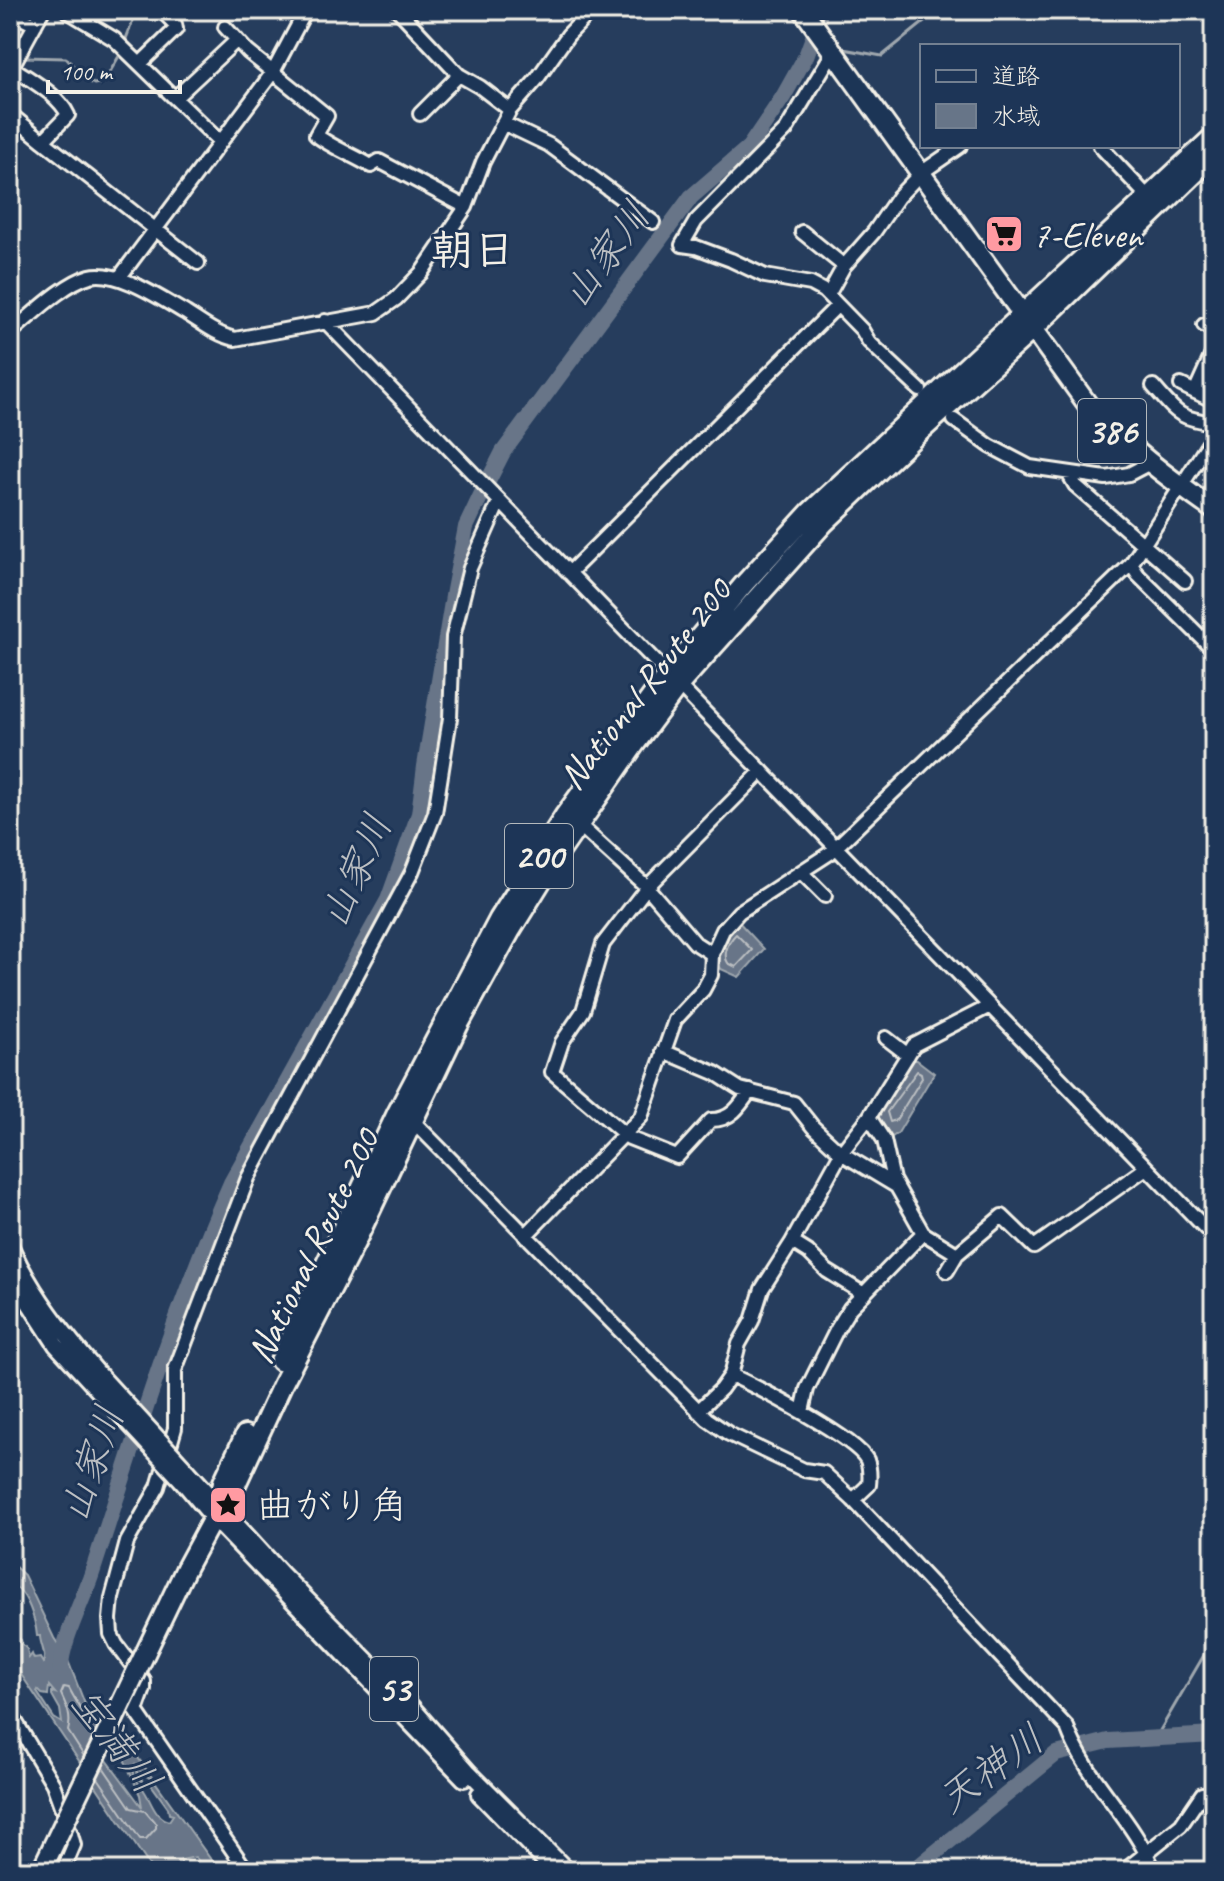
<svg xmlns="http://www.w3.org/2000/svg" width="1224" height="1881" font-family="Caveat,'Klee One',sans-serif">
<rect width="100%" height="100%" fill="#263d5d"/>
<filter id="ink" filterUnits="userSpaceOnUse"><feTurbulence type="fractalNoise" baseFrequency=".0125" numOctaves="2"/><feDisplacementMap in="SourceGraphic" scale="16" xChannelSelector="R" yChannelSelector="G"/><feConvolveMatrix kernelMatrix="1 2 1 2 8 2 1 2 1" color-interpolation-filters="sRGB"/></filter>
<g filter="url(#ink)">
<path fill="#677588" stroke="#9fa7ae" stroke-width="2" fill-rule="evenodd" d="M736,919l28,30 -25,28 -18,-8c-10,-18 5,-35 15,-50z
M912,1060h5l17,13 -36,60 -6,4 -6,-2 -8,-20 1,-5z
M10,1547l4,11 -1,7 11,10 30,63 13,20 18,46 14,19 8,37 35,47 -2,-12 -19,-43 1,-11 -7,-9 1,-5 103,144h-17l1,-5 -8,-9 -14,3v11h-28l-143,-213v-25l11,7 1,4 5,5 2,9 3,-4 2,5 6,-1 3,5c4,-10 -3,-18 -3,-27h-3c-1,-12 -9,-47 -27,-51zM49,1686l6,7 -3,-1v3l8,14 2,14 -8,-5 -17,-26 1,-2 4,4 6,1zM135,1765l4,14 3,2 -1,-9 7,3h-3l6,4 -1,4 18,25 1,6 4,1 -4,6c-14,-3 -17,-18 -24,-29 -6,-10 -14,-14 -10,-27z"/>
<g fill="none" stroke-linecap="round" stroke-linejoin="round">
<path stroke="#bcbfc2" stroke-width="2" d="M736,934l16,16 -16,17 -8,-4c-6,-9 1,-22 8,-29z
M917,1071l4,2 1,5 -26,42 -6,2 -3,-10z
M84,1756l-16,-25c4,-14 -1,-24 -7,-37l3,-7 5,1c8,16 20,31 24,48
M98,1778l42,61h6l10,-11v-4l-11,-13 -14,-3 -28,-41"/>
<path stroke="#9fa7ae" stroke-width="3" d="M124,44l13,-34
M838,48l44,8 57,-46
M23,57l43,1 20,22 8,4 10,-2 18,-31
M1155,1739l59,-101"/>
<path stroke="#677588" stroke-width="16" d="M61,1671c-2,-25 23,-72 31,-98 43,-131 83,-265 139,-390l157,-283 31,-86 6,-48 29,-176 12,-63 16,-34 21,-41 188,-255 58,-50 34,-50 23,-41 13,-35v-11
M913,1871l143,-117 52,-13 106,-6"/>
<defs>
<path id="minor" d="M66,10l48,29 106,103
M398,10l61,65 21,12 30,23
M10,12l25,13
M225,27l23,25 79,64 -11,19c17,13 37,20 55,31l8,-5 87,46
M833,52l-47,78 -90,91 -14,24 14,2 35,13 34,16 46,8 13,7 38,39 7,12 51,48
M140,64l36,-35 -1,-5 -14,-14
M12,67c18,13 46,27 56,48l-25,26 155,122
M10,70l33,-60
M175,98l62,-58
M10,114l33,27
M420,114l39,-39
M503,123l46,22 104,77
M1100,146l48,51
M802,232l42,34
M119,278l154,-206 33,-62
M828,295l16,-29 30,-34 24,-35 23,-24 39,-27
M325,321l889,916
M1204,325l10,6
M10,333c21,-17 54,-50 80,-57 28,-7 73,24 96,37 16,10 31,22 49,26l141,-26 20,-14 26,-27 44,-65 17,-45 27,-52 27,-31 31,-44 24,-25
M1181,385l33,16
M1153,386c24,27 24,32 61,37
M1195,392l19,-42
M954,420l36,26 40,21 76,11 23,-4 21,-11
M1068,473l7,12 110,96
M1131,564l7,11 76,75
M569,573l267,-266
M578,824l69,63 48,56 17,11
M801,872l24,24
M886,1038l22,17
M663,1051l52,22 25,16 54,14 19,24 28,26 55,33
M750,1091c-10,15 -19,29 -39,29l-34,37 -48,-19 -77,-66 10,-30 21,-31 20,-67 44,-57 115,-116
M869,1117l15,23 9,40 30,53 34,21 45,-38 32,31 112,-79
M412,1120l295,299 22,15 75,36 20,3 29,27 214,227c19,53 67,92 87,144
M525,1236l116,-119 34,-97 28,-30 8,-15 1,-21 11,-24 16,-18 91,-59 301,-289 83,-129
M792,1242l16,10 19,19 37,23
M947,1271l10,-17
M731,1375c26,12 125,63 136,85 3,8 3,16 2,25l-16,15
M698,1411l23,-22 10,-14 8,-31 13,-23 10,-32 30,-47 49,-89 28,-36 45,-72 76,-39
M802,1412l5,-23 30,-60 13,-21 73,-75
M10,1712l43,72 18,50 3,11 -11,26
M247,1871l-111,-160 8,-22v-8l-28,-37 -5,-10 -1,-15 2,-21 15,-56 31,-55 17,-59v-58l73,-192 164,-306 23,-59 15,-95 3,-81 17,-69 29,-66
M1124,1871l57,-46 21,-31 12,-1"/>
<path id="major" d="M10,1245c22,49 54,89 89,129
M10,1274l46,71 35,38
M188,1471l94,103 123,125 64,73 99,99
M182,1481l31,37 251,261
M479,1794l75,77"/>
<path id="highway" d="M803,10l285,395c38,41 80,73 126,105
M280,1361l117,-248 102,-194 66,-104 103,-141 77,-91 65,-71 404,-376
M219,1507l4,-25 22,-47
M186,1568l33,-61 13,-14 50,-108 73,-142 103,-217 53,-96 44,-71 80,-115 44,-59 145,-162 100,-95 108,-98 182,-175"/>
</defs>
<use href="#minor" stroke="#f4f1e8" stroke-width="18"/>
<use href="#major" stroke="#f4f1e8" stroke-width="20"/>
<use href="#highway" stroke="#f4f1e8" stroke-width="24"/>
<use href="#minor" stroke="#1d3557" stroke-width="12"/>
<use href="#major" stroke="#1d3557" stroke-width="14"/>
<use href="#highway" stroke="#1d3557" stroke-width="18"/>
<defs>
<path id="major-bridge" d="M99,1374l89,97
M91,1383l91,98"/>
<path id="highway-bridge" d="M41,1871l145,-303"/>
</defs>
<use href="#major-bridge" stroke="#f4f1e8" stroke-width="20" stroke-linecap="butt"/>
<use href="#highway-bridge" stroke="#f4f1e8" stroke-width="24" stroke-linecap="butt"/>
<use href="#major-bridge" stroke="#1d3557" stroke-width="14"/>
<use href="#highway-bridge" stroke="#1d3557" stroke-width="18"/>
</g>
</g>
<defs>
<symbol id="supermarket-square" viewBox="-11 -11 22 22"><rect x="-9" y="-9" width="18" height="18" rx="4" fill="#ff9aa2" stroke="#1d3557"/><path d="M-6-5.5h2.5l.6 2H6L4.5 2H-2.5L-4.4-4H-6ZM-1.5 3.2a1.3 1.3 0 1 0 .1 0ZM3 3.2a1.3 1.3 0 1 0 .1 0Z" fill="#111"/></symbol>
<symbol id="sight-square" viewBox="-11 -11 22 22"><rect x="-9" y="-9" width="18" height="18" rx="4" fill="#ff9aa2" stroke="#1d3557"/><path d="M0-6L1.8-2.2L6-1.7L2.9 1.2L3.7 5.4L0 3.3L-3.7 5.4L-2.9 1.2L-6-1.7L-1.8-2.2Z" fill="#111"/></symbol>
</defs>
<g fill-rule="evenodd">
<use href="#supermarket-square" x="982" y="212" width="44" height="44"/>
<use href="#sight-square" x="206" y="1483" width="44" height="44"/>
</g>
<g text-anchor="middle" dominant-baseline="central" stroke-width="6" stroke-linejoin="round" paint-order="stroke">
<g fill="#1d3557" stroke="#b4b9bc" stroke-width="2">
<rect x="1078" y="399" width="68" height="64" rx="6"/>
<rect x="505" y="824" width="68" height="64" rx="6"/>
<rect x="370" y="1657" width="48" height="64" rx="6"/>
</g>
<g font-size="36" font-weight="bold" fill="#f4f1e8">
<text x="1112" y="431">386</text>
<text x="539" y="856">200</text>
<text x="394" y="1689">53</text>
</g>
<g font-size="38" fill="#f4f1e8" stroke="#1d3557" text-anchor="start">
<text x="1032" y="234">7-Eleven</text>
<text x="256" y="1505">曲がり角</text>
</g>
<g font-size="38" fill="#f4f1e8" stroke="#1d3557">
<text transform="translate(645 684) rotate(-52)">National Route 200</text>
<text transform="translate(313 1246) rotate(-64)">National Route 200</text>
</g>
<g font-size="40" font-style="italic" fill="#bcbfc2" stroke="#1d3557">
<text transform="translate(606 255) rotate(-54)">山家川</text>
<text transform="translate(356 871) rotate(-66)">山家川</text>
<text transform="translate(92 1464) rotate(-71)">山家川</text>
<text transform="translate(116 1741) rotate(53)">宝満川</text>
<text transform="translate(991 1769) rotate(-36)">天神川</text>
</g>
<g font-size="42" font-weight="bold" fill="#f4f1e8" stroke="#1d3557">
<text x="473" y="250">朝日</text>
</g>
</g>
<rect width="1224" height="1881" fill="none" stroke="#1d3557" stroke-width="40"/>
<rect x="20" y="20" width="1184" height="1841" fill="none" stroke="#f4f1e8" stroke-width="3" filter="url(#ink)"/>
<rect x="920" y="44" width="260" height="104" fill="#1d3557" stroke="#738091" stroke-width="2"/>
<rect x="936" y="70" width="40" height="12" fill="#1d3557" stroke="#738091" stroke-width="2"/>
<text x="992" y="84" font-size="24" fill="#f4f1e8">道路</text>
<rect x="936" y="104" width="40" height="24" fill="#677588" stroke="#738091" stroke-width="2"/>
<text x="992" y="124" font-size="24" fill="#f4f1e8">水域</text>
<path d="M48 80v12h132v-12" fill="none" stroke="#f4f1e8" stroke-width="4"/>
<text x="60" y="80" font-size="24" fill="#f4f1e8" stroke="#1d3557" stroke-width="6" paint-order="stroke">100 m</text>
</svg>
